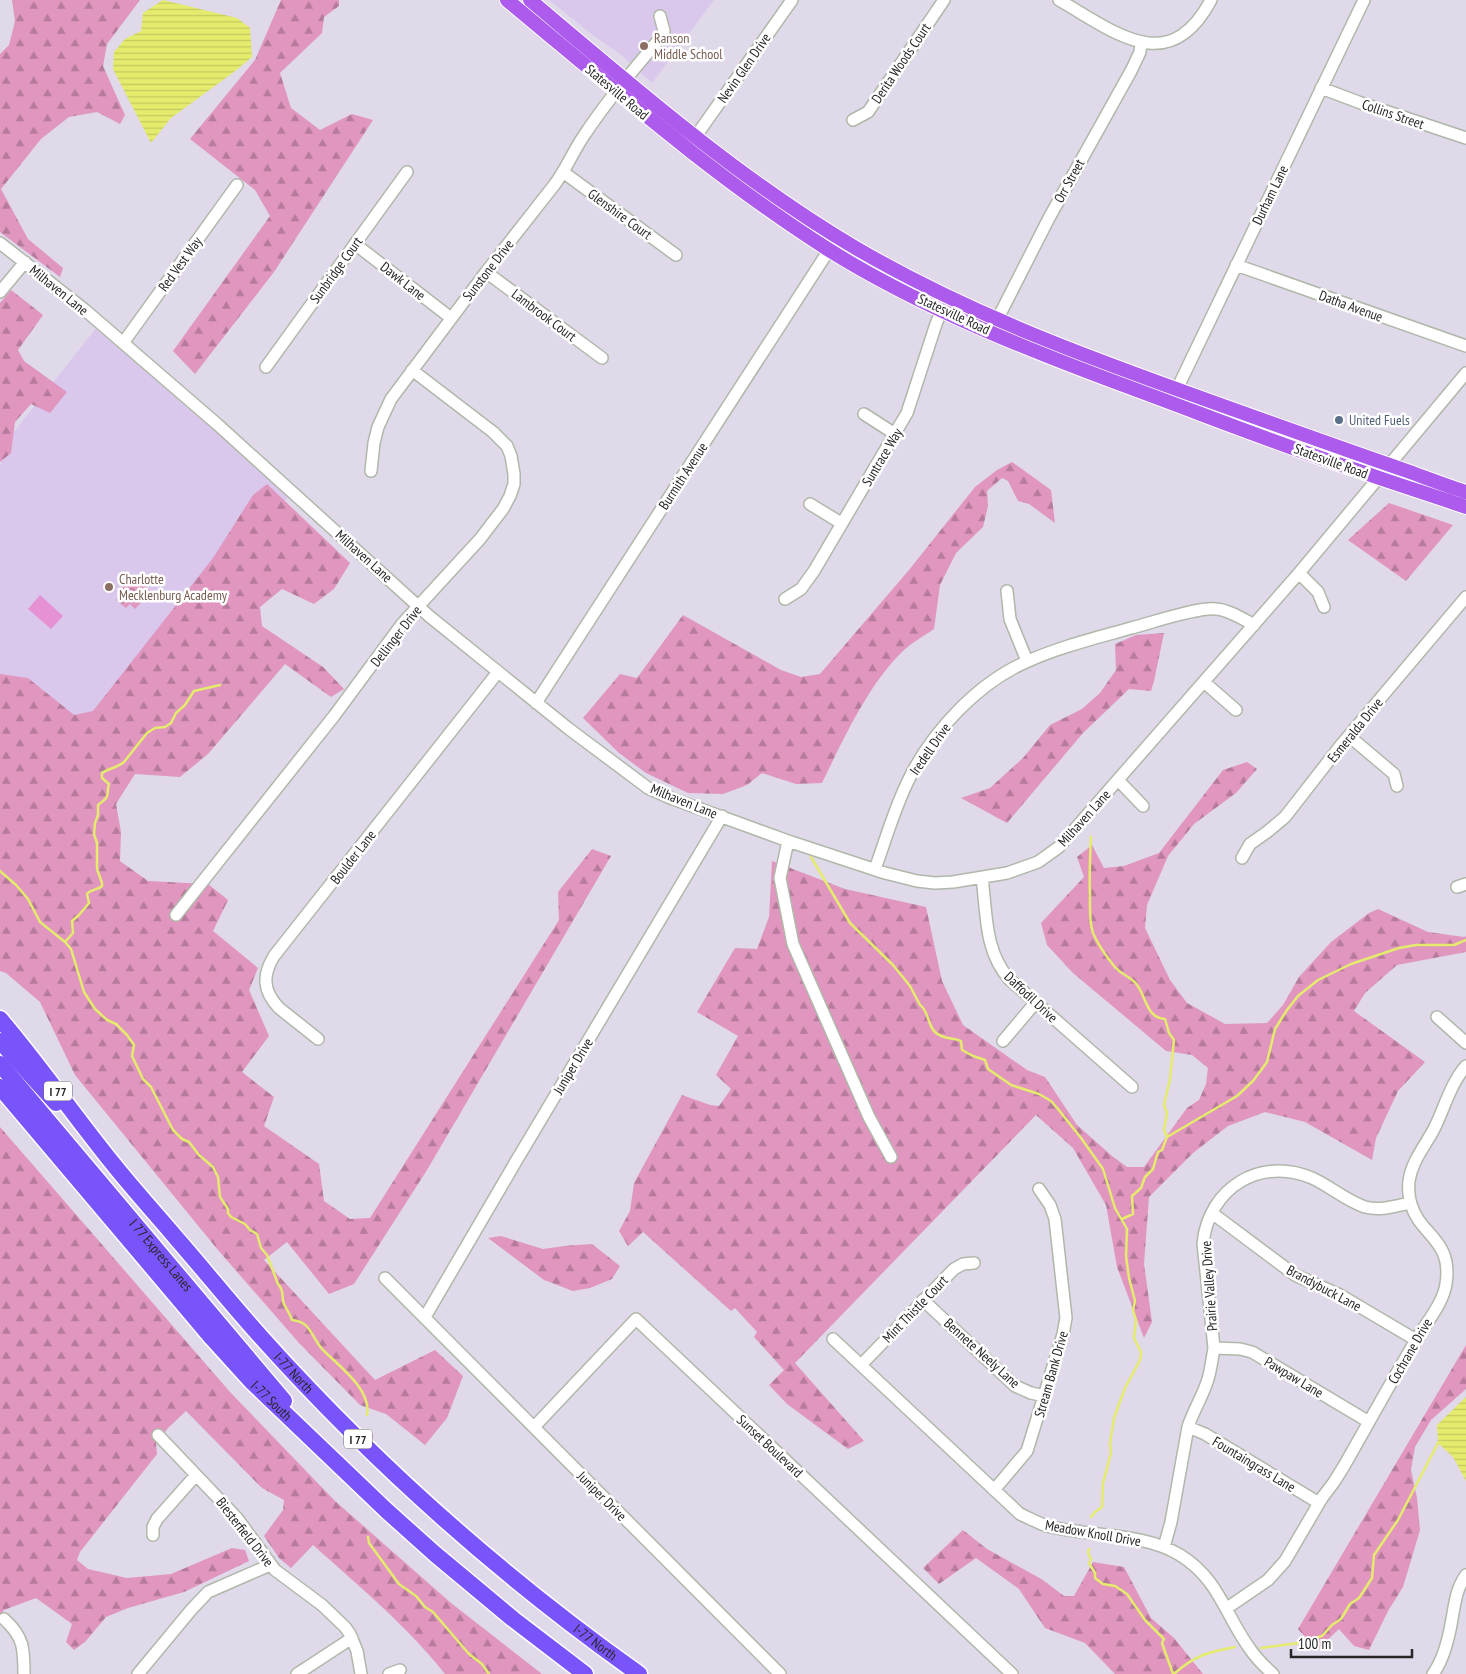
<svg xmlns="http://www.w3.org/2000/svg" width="1466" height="1674" font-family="'PT Sans Narrow',sans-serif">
<defs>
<pattern id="forest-firs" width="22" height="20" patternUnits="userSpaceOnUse" patternTransform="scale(1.25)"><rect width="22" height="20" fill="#e096bf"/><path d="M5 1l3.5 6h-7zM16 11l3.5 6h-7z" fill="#b67a9b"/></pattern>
<pattern id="park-crowns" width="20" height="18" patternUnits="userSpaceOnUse" patternTransform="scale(1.25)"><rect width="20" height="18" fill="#e096bf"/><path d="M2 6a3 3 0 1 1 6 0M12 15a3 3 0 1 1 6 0" fill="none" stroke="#b67a9b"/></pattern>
<pattern id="water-rules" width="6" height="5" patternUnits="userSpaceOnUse" patternTransform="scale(1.25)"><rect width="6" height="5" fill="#e4eb6d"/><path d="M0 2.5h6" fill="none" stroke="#c4ca5e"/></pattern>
</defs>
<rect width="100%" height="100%" fill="#dfd9ea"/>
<path fill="#d9c8ec" d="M549,0h165l-62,83 -33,-30 -21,-14z
M100,323l192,169 -205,262 -87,-71v-216l6,-25z"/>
<path fill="url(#forest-firs)" d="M12,0h128l-33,44 -4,22 22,49 -5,9 -23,-12 -28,5 -28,22 -40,50 27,50 35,29 -3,9 -60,-45v-178l9,-9 6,-24z
M281,0h58v6l-15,11 -2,16 -42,40 11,35 29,22 32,-16 21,6 -99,152 -79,102 -22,-23 97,-135 -15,-26 -65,-51 65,-79z
M11,290l32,25 -25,35 6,11 43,31 -17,21 -19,-9 -16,18 -4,31 -11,9v-159z
M1012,462l39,28 4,33 -26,-19 -11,-3 -10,-20 -6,-3 -15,13 1,15 -5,21 -27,26 -16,32 -6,44c-10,7 -23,14 -32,23 -34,33 -59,88 -80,131l-26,1 -34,-11 -15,12 -24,9 -35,-1 -42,-20 -27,-20 -36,-35 37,-44 17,4 46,-63 98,55 20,7 19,-3 89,-104 66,-83 22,-17z
M267,484l83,79 -16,26 -20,15 -32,-15 -22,18 2,19 61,41 21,22 -13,8 -46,-33 -77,90 -28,23 -45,-3 -19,30 5,28 -1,29 28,20 60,3 20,16 -15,31 45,37 -9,22 20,46 -27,36 32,25 -10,29 55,38 5,37 26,18 20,-1 189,-298 -1,-28 34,-43 19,7 -184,314 -73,114 -25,10 -42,-52 -23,18 111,120 60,-30 28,26 -16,42 -22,27 -39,-31 -26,-9 -61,-62 -81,-93 -143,-175 -35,-73 -34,-29 -6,-2v-297l28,4 46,37 19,-4 120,-153 40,-63z
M1389,503l64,22 -47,56 -58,-41z
M1164,633l-10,48 -3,10 -22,-2 -46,44 -76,90 -46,-25 29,-10 33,-30 27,-33 32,-16 18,-16 16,-23 -1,-26 21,-9z
M1247,762l10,7 -21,24 -42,31 -26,32 -21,49 -2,23 25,52 17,23 38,21 42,-1 16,-18 16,-28 32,-35 38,-29 9,-4 50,23 36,5 2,-1v16l-69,13 -32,28 -11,18 71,51 -27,29 -22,47 -4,22 -67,-38 -40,-10 -37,14 -35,27 -44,44 -5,67 8,58 -8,16 -27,-71 -11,-62 -33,-57 -37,-33 -241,248 69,78 -16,8 -61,-45 -18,-19 15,-15 -30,-33 3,-5 -22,-24 -4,3 -88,-79 -15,14 -9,-15 11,-20 4,-28 48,-88 28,10 9,1 12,-17 -15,-14 22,-39 -41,-24 38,-64 22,1 12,-32 3,-56 73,28 81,18 16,74 21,44 64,45 18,7 32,48 35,31 15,11h17l43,-59 12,-8 7,-16 2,-16 -16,-13 -26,-4 -93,-78 -26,-28 -6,-22 43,-46 -7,-20 15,-12 12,23 20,-2 35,-13 64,-83z
M0,1127l230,265 105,109 116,102 91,71h-97c-38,-48 -86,-88 -132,-129l-22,23 -12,-10 -15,-22 19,-26 1,-10 -22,-12 -76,-77 -18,17 -12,16 1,10 -77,98 -3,8 11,9 39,9 44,-4 61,-26 13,2 4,11 -65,31 -56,16 -22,9 -21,25 -11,8 -8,-8 6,-18 -36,-26 -32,12 -4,6z
M501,1236l42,13 21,-3 28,-2 28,22 -8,13 -22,9 -17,3 -29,-11 -56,-42z
M1466,1345v44l-35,31 -16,27 -4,23 6,28 3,32 -17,57 -15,24 -19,39 -15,-4 -15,-17 -22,21 -19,-21z
M963,1530l24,19 56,31 21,16h10l19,-34 31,5 27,51 23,20 29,36h-88l-30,-31 -40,-15 -26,-39 -43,-31 -37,26 -16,-16z"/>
<path fill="url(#park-crowns)" d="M133,576l18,15 -16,18 -5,-5 -4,4 -10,-8 4,-5 -2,-2z"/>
<path fill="#e791d5" d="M40,595l23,21 -12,13 -23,-20z"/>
<path fill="url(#water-rules)" d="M163,0l74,18 13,10 2,29 -18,15 -63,46 -20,25 -38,-74 1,-17 11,-13 16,-8 2,-18z
M1466,1397v84l-13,-24 -15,-14 -1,-18z"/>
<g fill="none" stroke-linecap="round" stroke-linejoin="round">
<path stroke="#e4eb6d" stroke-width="2.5" d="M1091,837c-1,20 -2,39 -1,58 0,13 -1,26 3,38 5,12 13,23 21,33 7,9 18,11 23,19 9,11 9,33 28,34l4,14 5,7 -4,39 -6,26 3,8 -3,17 3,7 -5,13 -4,2 -5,17 -8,8 -4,11 -9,8 1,18 -11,5
M811,857l39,66 43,42 17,21 10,19c9,6 7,19 15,27 8,8 18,5 26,9l1,9 11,6 12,4 3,9 16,11 7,5 28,9 12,7 7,8 23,29 22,31 12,39 12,21 -1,27 3,22 6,23 -2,9 3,10 -2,18 7,14 -1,8 -15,28 -11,30 -4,25 1,10 -8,30 -1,24 -7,5 -4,5
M0,871l16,14 12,14 12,23 25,20 6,7 13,43 11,17 12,11 9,4 11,11 7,10 -2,11 11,23 8,8 22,43 9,9 7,3 10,13 14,12 5,10 2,20 8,12v4l3,4 14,7 5,6 7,4 4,14 6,7 11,29c7,7 3,13 6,20 3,6 6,10 8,16 21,2 19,19 32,31 15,15 48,39 43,64
M65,942l8,-9 -1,-12 7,-6 10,-12 -2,-9c4,-5 11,-4 15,-8v-3l-5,-14v-26l-3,-9 1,-11 3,-8v-10c2,-2 6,-4 8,-7 3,-4 1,-10 3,-14l-7,-6v-5c7,-5 15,-5 22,-11l23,-29 8,-5 10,-1 6,-4 5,-10 9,-8 9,-14 26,-6
M1167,1137l70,-41 16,-15 14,-19 8,-33 12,-19 11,-14 20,-16 33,-16 48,-16 17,-3h38l12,-5
M368,1537l1,6 30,41 17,12 9,11 8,5 36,42 13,10 7,10
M1089,1549l-1,4 3,6 -2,4 6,10v5l8,6 12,2 12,8 18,26 19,19 -2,4 11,31
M1261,1648l38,-5 7,-3 16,-4 10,-11 9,-6 9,-15 9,-6 13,-20 2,-23 24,-35 40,-77 3,-1
M1174,1674c21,-19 35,-22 61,-27"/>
<defs>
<path id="minor" d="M1059,0c56,32 110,79 152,0
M1321,88l40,15 105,35
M853,120l15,-8 76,-112
M696,136l96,-136
M563,172l113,83
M0,243l85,67 132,114 212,192 140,113 79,59 25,11 115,42 97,32 32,8 18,2 18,-1 54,-9 31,-11 21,-15 240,-274 167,-200
M355,244l96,74
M1236,265l230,81
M486,272l116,86
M0,292l25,-30
M997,320l52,-102 82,-147 9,-19 1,-9
M123,343l114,-158
M266,367l141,-195
M1177,389l187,-389
M864,414l31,20
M371,471l3,-28 4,-16 13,-28 95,-127 69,-88c11,-15 18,-32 28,-47 23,-35 51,-68 78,-100l3,-6 -4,-15
M810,504l31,19
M1299,573l19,19 6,15
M1007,591l3,28 17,42
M785,599l16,-10 13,-18 93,-158 29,-89 11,-27
M1204,682l32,28
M536,703l293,-453
M1349,736l45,38 3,12
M1118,780l25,26
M788,841l-8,37 13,66 76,173 22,40
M1242,858l8,-14 17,-12 18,-15 56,-72 125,-148
M875,869c11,-30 20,-63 35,-92 23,-46 68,-94 116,-115 33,-15 70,-24 105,-34 20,-5 66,-21 85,-19 13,1 27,10 38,16
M982,878c5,36 2,72 27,101l123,108
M1457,887l9,-3
M176,915l158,-199 68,-92 78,-85 23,-30 7,-13 4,-12v-10l-3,-18 -4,-10 -14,-14 -81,-62
M1437,1017l29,26
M318,1039l-39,-31c-16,-17 -17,-32 -5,-52l224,-284
M1003,1041l33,-39
M1212,1213l83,62 45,20 76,45
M385,1278l395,396
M923,1300l92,86 16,7 14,3
M425,1317l90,-154 207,-347
M833,1339l187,175c9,4 18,9 27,12 43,11 95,6 133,29 39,24 45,60 70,94 6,9 14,17 23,25
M1214,1348l26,1 12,3 117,70
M861,1365l93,-96 9,-5 11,-1
M534,1427l102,-108 376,355
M1188,1427l17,7 114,69
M158,1435l79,83 38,52 47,35 23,22 5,7 7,17 4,23
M994,1490l33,-39 36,-117 3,-16 -11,-99 -5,-14 -11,-16
M153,1535v-8l4,-8 39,-44
M1164,1547l7,-25 17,-95c5,-16 15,-31 20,-48 3,-10 4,-20 6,-31l-11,-105c6,-55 57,-87 109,-65 18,8 34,23 53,29 16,4 30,-1 45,-4
M1227,1608l41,-28 17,-19 37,-63 12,-16 10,-16c24,-42 47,-84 72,-126 10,-17 27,-36 30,-56 7,-45 -26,-48 -35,-80 -2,-6 -3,-17 -2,-23 3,-21 17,-36 26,-54 10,-21 16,-44 31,-61
M4,1619c20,18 20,30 20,55
M138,1674l53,-64 17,-18 62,-27
M297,1674l55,-36
M389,1674l11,-4
M1433,1674c11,-15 16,-37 19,-55 3,-16 4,-30 14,-44"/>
<path id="major" d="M507,0c105,87 207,177 322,250 93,58 202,101 305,139 76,28 151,58 228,83 34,12 69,23 104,35
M530,0c102,86 209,179 324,247 116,68 238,112 364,157 64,23 128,46 192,68 19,7 37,14 56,20"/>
<g id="highway">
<path id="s1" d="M0,1019c40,47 75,98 114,146 20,25 42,49 63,74 28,32 55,66 84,98 113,126 240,239 378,337"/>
<path d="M0,1041l56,62"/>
<path id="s2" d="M0,1064l284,337"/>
<path id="s3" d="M0,1087l212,251 39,43 136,130 48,43 78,65 72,55"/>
</g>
</defs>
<use href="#minor" stroke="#b0b8a9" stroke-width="14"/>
<use href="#major" stroke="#fff" stroke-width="16"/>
<use href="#highway" stroke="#fff" stroke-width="19"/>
<use href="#minor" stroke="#fff" stroke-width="11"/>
<use href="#major" stroke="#ac5bed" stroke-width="14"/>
<use href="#highway" stroke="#7954fa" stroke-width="16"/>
</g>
<g fill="#8d6e63" stroke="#fff" stroke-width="2">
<circle cx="644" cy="46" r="5"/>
<circle cx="109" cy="587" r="5"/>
</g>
<circle fill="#5c6f8a" stroke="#fff" stroke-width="2" cx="1339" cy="420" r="5"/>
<g text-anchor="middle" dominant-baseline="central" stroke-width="5" stroke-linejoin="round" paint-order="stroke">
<g fill="#fff" stroke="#686868" stroke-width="1">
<rect x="44" y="1081.5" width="28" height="19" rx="4"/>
<rect x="344" y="1429.5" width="28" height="19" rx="4"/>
</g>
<g font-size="12" font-weight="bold" fill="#272727">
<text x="58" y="1091">I 77</text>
<text x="358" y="1439">I 77</text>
</g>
<g font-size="14" fill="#785e54" stroke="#fff" text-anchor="start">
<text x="654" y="38">Ranson<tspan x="654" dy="16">Middle School</tspan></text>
<text x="119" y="579">Charlotte<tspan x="119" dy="16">Mecklenburg Academy</tspan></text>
</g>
<g font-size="14" fill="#272727" stroke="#fff">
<text transform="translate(901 63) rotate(-56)">Derita Woods Court</text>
<text transform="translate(744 68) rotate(-55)">Nevin Glen Drive</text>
<text transform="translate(617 92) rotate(40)">Statesville Road</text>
<text transform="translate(1393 114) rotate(19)">Collins Street</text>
<text transform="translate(1069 181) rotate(-61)">Orr Street</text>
<text transform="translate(1270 195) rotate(-64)">Durham Lane</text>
<text transform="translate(620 214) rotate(36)">Glenshire Court</text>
<text transform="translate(180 264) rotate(-54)">Red Vest Way</text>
<text transform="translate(336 270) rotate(-54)">Sunbridge Court</text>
<text transform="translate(488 270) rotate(-52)">Sunstone Drive</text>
<text transform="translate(403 281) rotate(38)">Dawk Lane</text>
<text transform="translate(59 290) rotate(39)">Milhaven Lane</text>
<text transform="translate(1351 306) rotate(20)">Datha Avenue</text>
<text transform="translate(954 314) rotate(25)">Statesville Road</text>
<text transform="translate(544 315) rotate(37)">Lambrook Court</text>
<text transform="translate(882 457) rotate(-59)">Suntrace Way</text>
<text transform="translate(1331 461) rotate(20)">Statesville Road</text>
<text transform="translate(683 476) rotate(-57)">Burmith Avenue</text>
<text transform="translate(364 556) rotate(42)">Milhaven Lane</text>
<text transform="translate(396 636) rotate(-52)">Dellinger Drive</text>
<text transform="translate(1355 730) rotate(-51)">Esmeralda Drive</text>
<text transform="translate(930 749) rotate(-55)">Iredell Drive</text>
<text transform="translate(684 801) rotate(22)">Milhaven Lane</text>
<text transform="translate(1084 818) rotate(-48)">Milhaven Lane</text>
<text transform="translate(353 857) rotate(-52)">Boulder Lane</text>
<text transform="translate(1031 997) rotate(43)">Daffodil Drive</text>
<text transform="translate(573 1066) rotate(-59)">Juniper Drive</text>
<text stroke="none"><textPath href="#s2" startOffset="250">I 77 Express Lanes</textPath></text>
<text transform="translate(1209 1286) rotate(-94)">Prairie Valley Drive</text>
<text transform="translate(1324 1288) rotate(28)">Brandybuck Lane</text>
<text transform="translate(915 1309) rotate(-46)">Mint Thistle Court</text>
<text transform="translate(1410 1351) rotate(-60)">Cochrane Drive</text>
<text transform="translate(982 1353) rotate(42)">Bennete Neely Lane</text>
<text stroke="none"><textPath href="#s1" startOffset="460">I-77 North</textPath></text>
<text transform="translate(1051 1374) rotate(-74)">Stream Bank Drive</text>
<text transform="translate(1294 1377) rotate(31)">Pawpaw Lane</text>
<text stroke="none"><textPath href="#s3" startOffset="415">I-77 South</textPath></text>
<text transform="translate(770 1446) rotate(43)">Sunset Boulevard</text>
<text transform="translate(1254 1464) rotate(31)">Fountaingrass Lane</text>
<text transform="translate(602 1496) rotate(45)">Juniper Drive</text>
<text transform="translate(245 1532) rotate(52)">Biesterfield Drive</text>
<text transform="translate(1093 1533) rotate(10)">Meadow Knoll Drive</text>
<text stroke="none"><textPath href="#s1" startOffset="865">I-77 North</textPath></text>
</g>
<g font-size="14" fill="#4e5e75" stroke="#fff" text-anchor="start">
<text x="1349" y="420">United Fuels</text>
</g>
</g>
<path d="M1291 1649v8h121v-8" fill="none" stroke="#272727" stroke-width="2.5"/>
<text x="1298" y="1649" font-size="15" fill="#272727" stroke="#ffffff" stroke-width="4" paint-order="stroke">100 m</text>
</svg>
